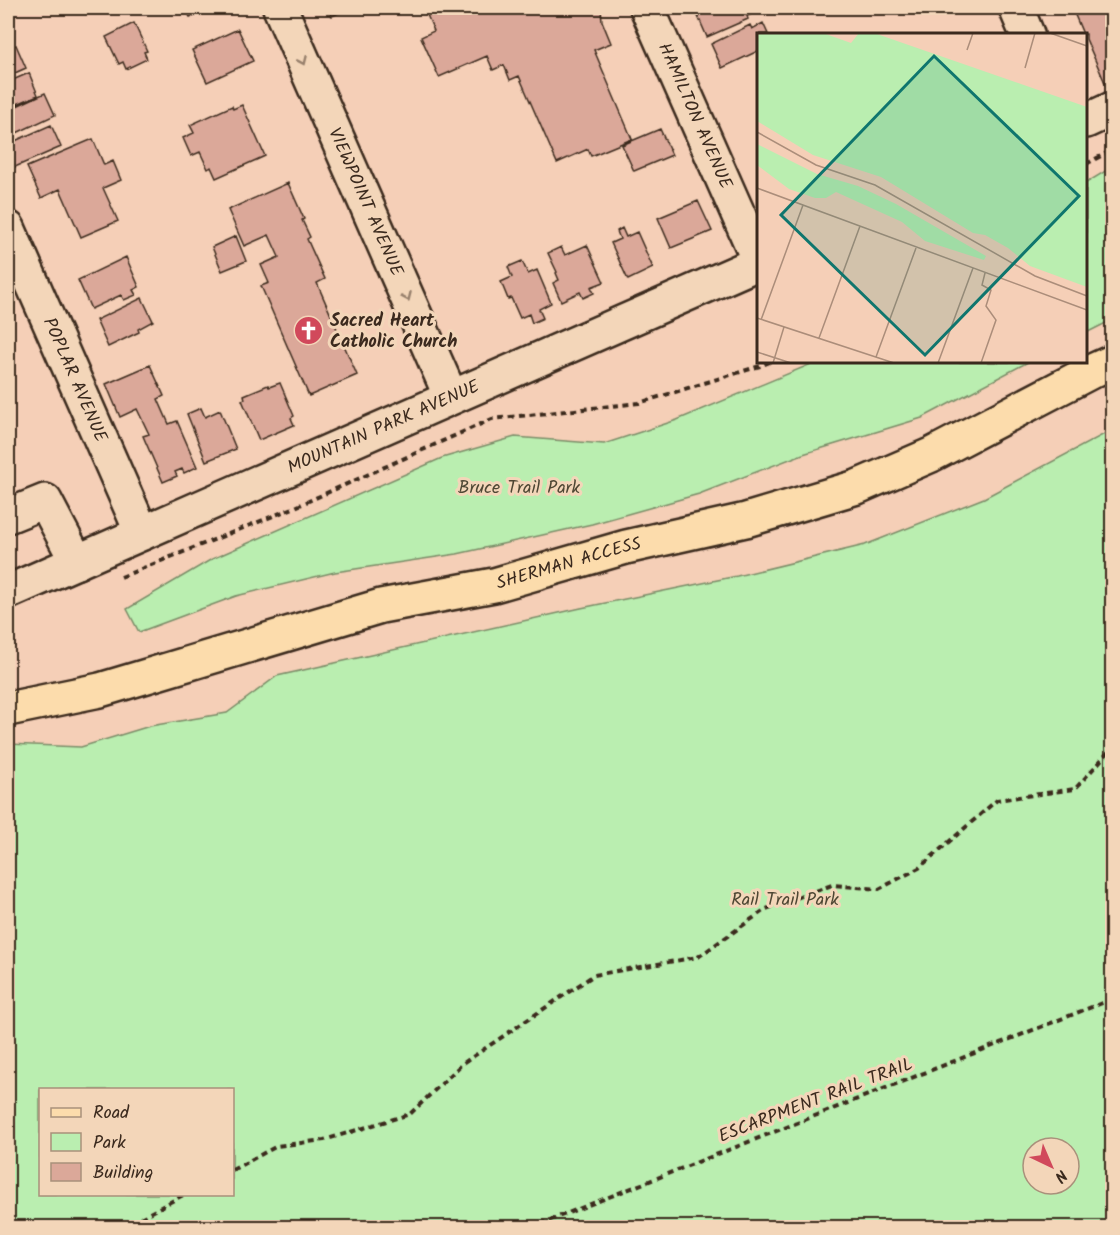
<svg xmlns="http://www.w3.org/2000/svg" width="1120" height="1235" font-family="Kalam,sans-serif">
<rect width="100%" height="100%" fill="#f5cfb7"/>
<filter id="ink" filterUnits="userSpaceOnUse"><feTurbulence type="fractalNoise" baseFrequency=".0167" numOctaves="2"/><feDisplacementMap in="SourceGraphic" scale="12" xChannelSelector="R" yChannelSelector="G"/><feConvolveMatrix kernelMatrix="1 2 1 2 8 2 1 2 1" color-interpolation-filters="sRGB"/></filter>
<g filter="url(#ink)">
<path fill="#baeeb0" stroke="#7a8c67" stroke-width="1.5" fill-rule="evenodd" d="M1112,167v153l-26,13v-150z
M816,362h212l-106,56 -119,36 -104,40 -107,30 -135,30 -122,18 -99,24 -97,36 -12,-23 85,-50 230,-101 73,-21 89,7 73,-24z
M1112,430v797h-1104v-483l73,3 69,-21 77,-13 50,-37 304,-68 156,-32 128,-31 119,-47zM40,1090h192v104h-192zM1033,1148h36v36h-36z"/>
<path fill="#dba899" stroke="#3b2a1e" stroke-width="1.5" d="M185,8h28l-23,9z
M328,8h22l-18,8z
M424,8h177l1,13 9,22 -17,7 38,89 -41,17 -3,-7 -31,14 -38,-87 -9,4 -6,-15 -11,5 -6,-14 -48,21 -18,-40 13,-6z
M711,8h49l1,2 -14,6 1,3 -41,18 -10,-23z
M1072,8h40v74l-6,3 -20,-46v-5h-3z
M134,23l13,28 -3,1 3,7 -21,10 -3,-7 -4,2 -13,-27z
M763,23l5,11h-10v17l-36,17 -11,-24 39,-19 2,4z
M238,29l15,32 -46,21 -15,-32z
M16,45l10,23 -18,8v-28z
M29,73l9,22 -30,13v-26z
M45,93l10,22 -47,22v-27z
M242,105l23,51 -49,22 -5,-11 -3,2 -8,-17 -9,4 -8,-18 11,-5 -4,-8 42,-19 1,3z
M51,125l10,22 -46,20 -7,-18v-5z
M660,129l12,26 -38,16 -12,-26z
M93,139l11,26 9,-4 8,19 -18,8 15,33 -37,16 -21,-48 -19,9 -14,-31z
M288,183l16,36 -2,1 8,17 -3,2 18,40 -8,4 40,92 -48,21 -48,-110 8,-3 -8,-18 18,-8 -10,-22 -25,11 -16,-36z
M698,201l14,30 -41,17 -13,-30z
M622,228l4,9 11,-5 16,36 -25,12 -17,-37 9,-4 -3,-8z
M236,236l10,25 -24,10 -10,-24z
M587,245l17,37 -13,5 3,6 -11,5 -3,-6 -19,9 -8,-18 6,-3 -3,-7 1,-1 -9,-19 13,-6 4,8z
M126,257l13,30 -6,3 3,5 -12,5 -3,-5 -30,14 -13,-29z
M522,261l6,13 9,-4 14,33 -12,6 4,9 -11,5 -3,-9 -9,4 -9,-20 -3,1 -7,-17 11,-5 -4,-10z
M142,298l11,23 -15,8 1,3 -31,15 -12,-27z
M150,365l14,31 -6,3 11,25 8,-3 20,46 -13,6 -2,-4 -7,3 2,4 -14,6 -20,-46 6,-2 -12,-25 -17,8 -14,-33z
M280,383l14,33 -3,2 3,7 -35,15 -17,-40 3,-1 -1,-4 24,-10 1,2z
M201,408l4,9 15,-7 16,39 -30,12 -19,-47z"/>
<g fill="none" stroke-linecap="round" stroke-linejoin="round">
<defs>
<g id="minor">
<path id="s1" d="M280,8l171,389"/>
<path id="s2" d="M647,8l111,251"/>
<path d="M1016,8l11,26"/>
<path d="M1086,121l26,-12"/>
<path id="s3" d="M8,228l134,305"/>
<path d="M8,516l37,-15 32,61"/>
<path id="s4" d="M8,592l750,-329"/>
</g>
<g id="major">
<path id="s5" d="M8,709l92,-19 281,-84 113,-21 132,-38 120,-27 111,-33 74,-32 161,-84 20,-9"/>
</g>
</defs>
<use href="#minor" stroke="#3b2a1e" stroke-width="38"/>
<use href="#major" stroke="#3b2a1e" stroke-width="38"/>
<path stroke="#3b2a1e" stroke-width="4" stroke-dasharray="6 4.5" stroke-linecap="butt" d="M1086,164l26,-14
M121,577l172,-69 199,-89 147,-16 121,-37 10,-4
M232,1170l45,-24 47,-6 86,-26 52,-50 132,-89 104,-18 68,-48 66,-24 47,4 40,-21 78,-68 78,-11 37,-41
M122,1228l63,-34
M530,1228l582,-229"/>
<use href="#minor" stroke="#f3d6b9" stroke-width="33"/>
<use href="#major" stroke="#fcdcac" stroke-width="33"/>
</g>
<defs><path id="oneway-chevron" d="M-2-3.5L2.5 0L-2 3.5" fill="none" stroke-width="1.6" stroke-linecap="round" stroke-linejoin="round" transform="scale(1.5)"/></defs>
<g stroke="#97806c">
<use href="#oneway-chevron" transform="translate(303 61) rotate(66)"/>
<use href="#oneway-chevron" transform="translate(407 297) rotate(66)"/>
</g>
</g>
<defs>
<symbol id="church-disc" viewBox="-11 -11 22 22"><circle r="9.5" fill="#d1495b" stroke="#f3d6b9"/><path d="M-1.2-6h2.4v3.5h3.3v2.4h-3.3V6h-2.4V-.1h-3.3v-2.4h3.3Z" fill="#fff"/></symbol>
</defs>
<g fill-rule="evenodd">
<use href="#church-disc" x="292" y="314" width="33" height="33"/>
</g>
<g text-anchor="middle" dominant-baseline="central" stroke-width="6" stroke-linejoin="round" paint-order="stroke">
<g font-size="18" fill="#3b2a1e" stroke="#f3d6b9">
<text stroke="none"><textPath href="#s2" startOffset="118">HAMILTON AVENUE</textPath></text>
<text stroke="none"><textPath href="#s1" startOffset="212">VIEWPOINT AVENUE</textPath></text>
<text stroke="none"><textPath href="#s3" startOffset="166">POPLAR AVENUE</textPath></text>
<text stroke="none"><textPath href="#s4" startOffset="410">MOUNTAIN PARK AVENUE</textPath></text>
<text stroke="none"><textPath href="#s5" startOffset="580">SHERMAN ACCESS</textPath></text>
<text transform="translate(816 1101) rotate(-21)">ESCARPMENT RAIL TRAIL</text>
</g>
<g font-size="18" font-weight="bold" fill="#3b2a1e" stroke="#f3d6b9" text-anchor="start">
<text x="330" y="321">Sacred Heart<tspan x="330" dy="21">Catholic Church</tspan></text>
</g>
<g font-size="18" fill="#4e4734" stroke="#f3d6b9">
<text x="519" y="488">Bruce Trail Park</text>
<text x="785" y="900">Rail Trail Park</text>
</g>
</g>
<g transform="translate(757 33)">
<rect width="330" height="330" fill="#f5cfb7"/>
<path d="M0,0h66l28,10 8,-10h15l213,74v180l-57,-21 -22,-18 -23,-13 -12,-2 -92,-56 -68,-22 -56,-34zM0,111l60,30 41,12 38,18 90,52 -2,4 -59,-19 -23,-19 -66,-30 -10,6h-11l-26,-9 -32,-24z" fill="#baeeb0"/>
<path fill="none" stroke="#ab8d7a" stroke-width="1.5" d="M293,0l37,13M210,17l6,-17M268,35l10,-35M0,99l59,33 59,20 160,91 52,20M0,155l330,122M0,285l137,45M4,287l42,-115M62,305l41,-112M0,319l34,11M119,324l40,-109M16,330l11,-36M181,330l35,-95M224,330l15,-43 -10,-14 5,-16 -9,-5 3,-12"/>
<path fill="#0f766e" fill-opacity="0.15" stroke="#0f766e" stroke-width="3" d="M177,23l145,140 -154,159 -144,-140z"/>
<rect width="330" height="330" fill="none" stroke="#3b2a1e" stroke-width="3"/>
</g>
<rect width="1120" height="1235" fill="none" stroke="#f3d6b9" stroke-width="30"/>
<rect x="15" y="15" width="1090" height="1205" fill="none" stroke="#3b2a1e" stroke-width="2" filter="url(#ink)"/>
<rect x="39" y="1088" width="195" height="108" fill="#f3d6b9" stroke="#a9917b" stroke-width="1.5"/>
<rect x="51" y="1108" width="30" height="9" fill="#fcdcac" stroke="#a9917b" stroke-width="1.5"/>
<text x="93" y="1118" font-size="18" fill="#3b2a1e">Road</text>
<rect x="51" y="1133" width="30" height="18" fill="#baeeb0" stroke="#a9917b" stroke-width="1.5"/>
<text x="93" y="1148" font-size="18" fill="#3b2a1e">Park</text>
<rect x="51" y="1163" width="30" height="18" fill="#dba899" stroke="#a9917b" stroke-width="1.5"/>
<text x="93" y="1178" font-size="18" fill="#3b2a1e">Building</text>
<g transform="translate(1051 1166) rotate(136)"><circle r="28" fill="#f3d6b9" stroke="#a9917b" stroke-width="1.5"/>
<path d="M0-4.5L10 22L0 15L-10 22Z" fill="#d1495b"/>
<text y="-9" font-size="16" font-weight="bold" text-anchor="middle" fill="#3b2a1e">N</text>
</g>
</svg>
